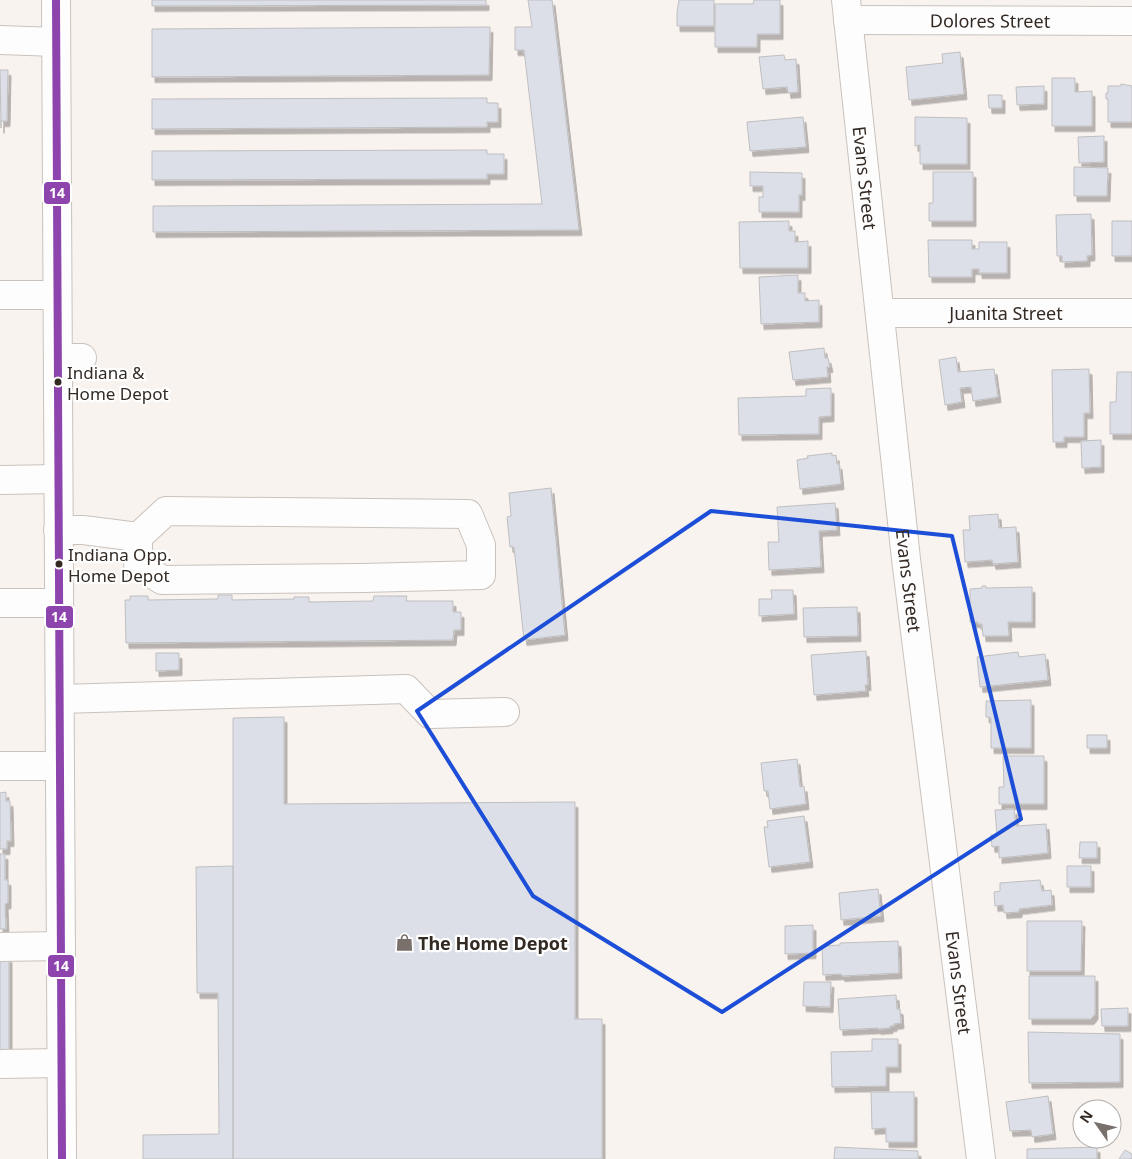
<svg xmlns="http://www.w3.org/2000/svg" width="1132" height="1159" font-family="'Noto Sans',sans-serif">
<defs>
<filter id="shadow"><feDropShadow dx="3" dy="5.5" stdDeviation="0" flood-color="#0004"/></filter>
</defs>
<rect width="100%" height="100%" fill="#f9f3ef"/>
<path fill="#dcdfe7" stroke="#bfbfc1" filter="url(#shadow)" d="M152,0h334v5l-334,1z
M528,0h24l27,230 -426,2v-26l389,-2 -18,-154h-9v-23h17z
M679,0h35v26h-37v-14z
M754,0h26v34h-23v13h-42v-43h38z
M490,27l-1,48 -337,2v-48z
M960,52l4,42 -55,6 -3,-33 37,-4 -1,-9z
M784,55l1,5 11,-1 2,33 -10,1 -1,-6 -24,2 -4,-32z
M0,70h8l-1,51h-6v7z
M1052,78h23v14l17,-1v35h-40z
M1121,84l11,2v36h-24v-23h-2v-6h2v-7h13z
M1044,86v18l-27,1 -1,-18z
M988,95h14v13h-13z
M487,98v5h11v19h-11v5l-335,2v-30z
M803,117l3,30 -56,4 -3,-29z
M915,117l52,1v46h-47v-19l-5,1z
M1104,136v26l-25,1 -1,-26z
M487,150v4h17v20h-17v5l-335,1v-29z
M1074,167l34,1 -1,28h-33z
M750,172l52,1v22h-3v17h-40v-15h4v-11h-13z
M933,172h40v49h-44v-18h4z
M1091,214l1,41 -5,1v5l-25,1v-6h-5l-1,-41z
M789,221v10h6v11l13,-1v27h-68l-1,-46z
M1112,221h20v35h-20z
M928,240h44v9h7v-7h28v31h-28v-4h-7v8h-43z
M798,275v18h7v8l14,-1v22l-58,2 -2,-47z
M824,348l1,10h3l2,9h-3l1,10 -35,3 -4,-28z
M956,357l2,15 36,-3 4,28 -25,4 -2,-14 -11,1 2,14 -17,3 -6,-45z
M1089,369l1,44h-6v24h-20v5h-11l-1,-72z
M1117,372h15v62h-22v-32h6z
M831,388v28l-12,1v17l-80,1 -1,-37 68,-2v-7z
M1101,440v27l-19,1 -1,-27z
M832,453v3l4,-1 1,9h2l2,20 -41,5 -3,-29 11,-2 -1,-2z
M551,488l14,147 -41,5 -10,-93h-4l-3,-30 4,-1 -2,-23z
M835,503l2,27 -18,1 2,36 -52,3 -1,-28h11l-2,-35z
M998,514l1,14 17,-1 2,35 -25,2 -1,-4 -27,2 -2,-32h7l-1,-14z
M982,586h4v2l46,-1v35h-24l1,14h-26l-1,-12h-4v-2h-8v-33l12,-1z
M771,590h22l1,24 -35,2v-17h13z
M218,595h14v5l62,-1v-2h15v5l64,-1 1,-5h33l-1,5h47v11h8v18h-7l-1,10 -327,3 -1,-43h5v-4h18v4l70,-1z
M857,607l1,29 -54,1 -1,-29z
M866,651l2,34h-3l1,6 -52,4 -3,-40z
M1018,652l1,5 26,-3 3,26 -68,7 -3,-30z
M156,653h23v17l-23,1z
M1031,700v48h-40v-30l-5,-1v-16z
M284,717v87l291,-2v217h27v140h-369v-441z
M1087,735h20v13h-20z
M1003,756h41v48h-45v-17h5z
M797,759l3,28 4,-1 2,18 -36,5 -2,-18h-4l-3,-28z
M6,792v9h4l1,40h-4v8h-7v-56z
M1014,809l2,17 30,-2 2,29 -49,5v-12l-7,1 -1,-12h6l-2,-25z
M804,816l6,46 -41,5 -5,-40h4l-1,-6z
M1080,842h17v16h-18z
M0,854h5v26h3v23l-3,1 1,25h-6z
M233,866v293h-90v-24l76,-1 -1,-141h-21l-1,-126z
M1067,866h24v21h-24z
M1040,880l2,11 9,-1 1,15 -33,4v3l-15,1 -1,-8 -8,1 -1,-14 6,-1v-8z
M878,889l3,27 -40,4 -2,-27z
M1027,921h55l-1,50h-54z
M813,925v28l-28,1v-28z
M898,941l1,32 -57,3 -1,-2 -18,1 -1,-29 18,-1v-2z
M0,957h9v93h-9z
M1029,976h66v38l-4,5h-62z
M804,982h27l-1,25 -27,-1z
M896,995l1,14h3l1,14 -7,1v2h-4v2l-12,1v-1l-38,2 -2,-31z
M1128,1008v18h-26l-1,-17z
M1028,1032l92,2v48l-91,1z
M872,1039h26v28h-12v19l-54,1 -1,-35 41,-1z
M871,1092h43v50h-28v-14l-14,1z
M1048,1096l5,38 -21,3 -1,-7 -21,1 -4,-29z
M835,1147l83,4v8h-84z
M1097,1147v12h-70v-10z
M1125,1150l7,4v5h-13z"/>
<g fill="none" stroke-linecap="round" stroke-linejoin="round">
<defs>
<g id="minor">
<path id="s1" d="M846,0l60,559 75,600"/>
<path id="s2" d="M848,20l284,1"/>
<path d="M0,40l56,2"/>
<path d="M0,295h57"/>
<path id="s3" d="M880,313h252"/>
<path d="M58,358h24"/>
<path d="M0,480l58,-1"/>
<path d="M166,511l302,3 13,31v30l-118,3 -201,2 -24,-16v-27z"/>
<path d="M58,530h25l55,7"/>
<path d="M0,603h59"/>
<path d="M60,699l346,-10 24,25 75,-2"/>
<path d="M0,766h60"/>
<path d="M0,947l61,-1"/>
<path d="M0,1064l61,-1"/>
</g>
<path id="major" d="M56,0l6,1159"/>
</defs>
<use href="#minor" stroke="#c9c2bc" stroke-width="30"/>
<use href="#major" stroke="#c9c2bc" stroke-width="30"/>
<use href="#minor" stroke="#fefdfd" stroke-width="28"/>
<use href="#major" stroke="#fefdfd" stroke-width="28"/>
<defs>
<path id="bus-1" d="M56,0l6,1159"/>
</defs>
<use href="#bus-1" stroke="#fff" stroke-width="11"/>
<use href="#bus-1" stroke="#8e44ad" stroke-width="8"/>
</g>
<path fill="none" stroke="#1d4ed8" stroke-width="4" stroke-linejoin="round" d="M711,511l241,25 69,283 -299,193 -189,-116 -116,-185z"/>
<defs>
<symbol id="shop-bare" viewBox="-9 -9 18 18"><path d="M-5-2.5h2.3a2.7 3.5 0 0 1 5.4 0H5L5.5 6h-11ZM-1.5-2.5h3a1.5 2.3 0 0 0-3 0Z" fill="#79706b" stroke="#fff" stroke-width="2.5" paint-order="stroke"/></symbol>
</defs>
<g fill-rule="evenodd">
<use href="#shop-bare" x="392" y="930" width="25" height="25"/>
</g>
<g fill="#342a24" stroke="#fff" stroke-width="2">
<circle cx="58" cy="382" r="4.5"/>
<circle cx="59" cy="564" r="4.5"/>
</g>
<g text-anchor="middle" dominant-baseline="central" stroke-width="4.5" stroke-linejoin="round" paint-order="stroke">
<g font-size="17" fill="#342a24" stroke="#fff" text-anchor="start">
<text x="67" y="372">Indiana &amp;<tspan x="67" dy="21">Home Depot</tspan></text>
<text x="68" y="554">Indiana Opp.<tspan x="68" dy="21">Home Depot</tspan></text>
</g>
<g font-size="18" fill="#342a24" stroke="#fff">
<text stroke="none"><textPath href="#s2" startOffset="142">Dolores Street</textPath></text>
<text stroke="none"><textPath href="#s1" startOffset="179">Evans Street</textPath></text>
<text stroke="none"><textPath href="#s3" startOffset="126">Juanita Street</textPath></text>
<text stroke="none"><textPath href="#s1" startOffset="584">Evans Street</textPath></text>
<text stroke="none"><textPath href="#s1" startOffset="989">Evans Street</textPath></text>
</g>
<g font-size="18" font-weight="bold" fill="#342a24" stroke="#fff" text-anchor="start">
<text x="418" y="943">The Home Depot</text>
</g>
</g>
<g stroke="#fff" stroke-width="2">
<rect x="43" y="181" width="28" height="24" rx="5" fill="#8e44ad"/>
<rect x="45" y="605" width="29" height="24" rx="5" fill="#8e44ad"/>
<rect x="47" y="954" width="28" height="24" rx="5" fill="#8e44ad"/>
</g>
<g font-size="14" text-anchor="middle" font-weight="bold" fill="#fff">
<text x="57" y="198">14</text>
<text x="59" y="622">14</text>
<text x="61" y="971">14</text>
</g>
<g transform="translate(1097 1124) rotate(304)"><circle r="24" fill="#ffffff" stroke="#aeaaa7"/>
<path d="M0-4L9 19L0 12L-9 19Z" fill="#79706b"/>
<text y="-8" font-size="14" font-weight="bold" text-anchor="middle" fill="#342a24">N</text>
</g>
</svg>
